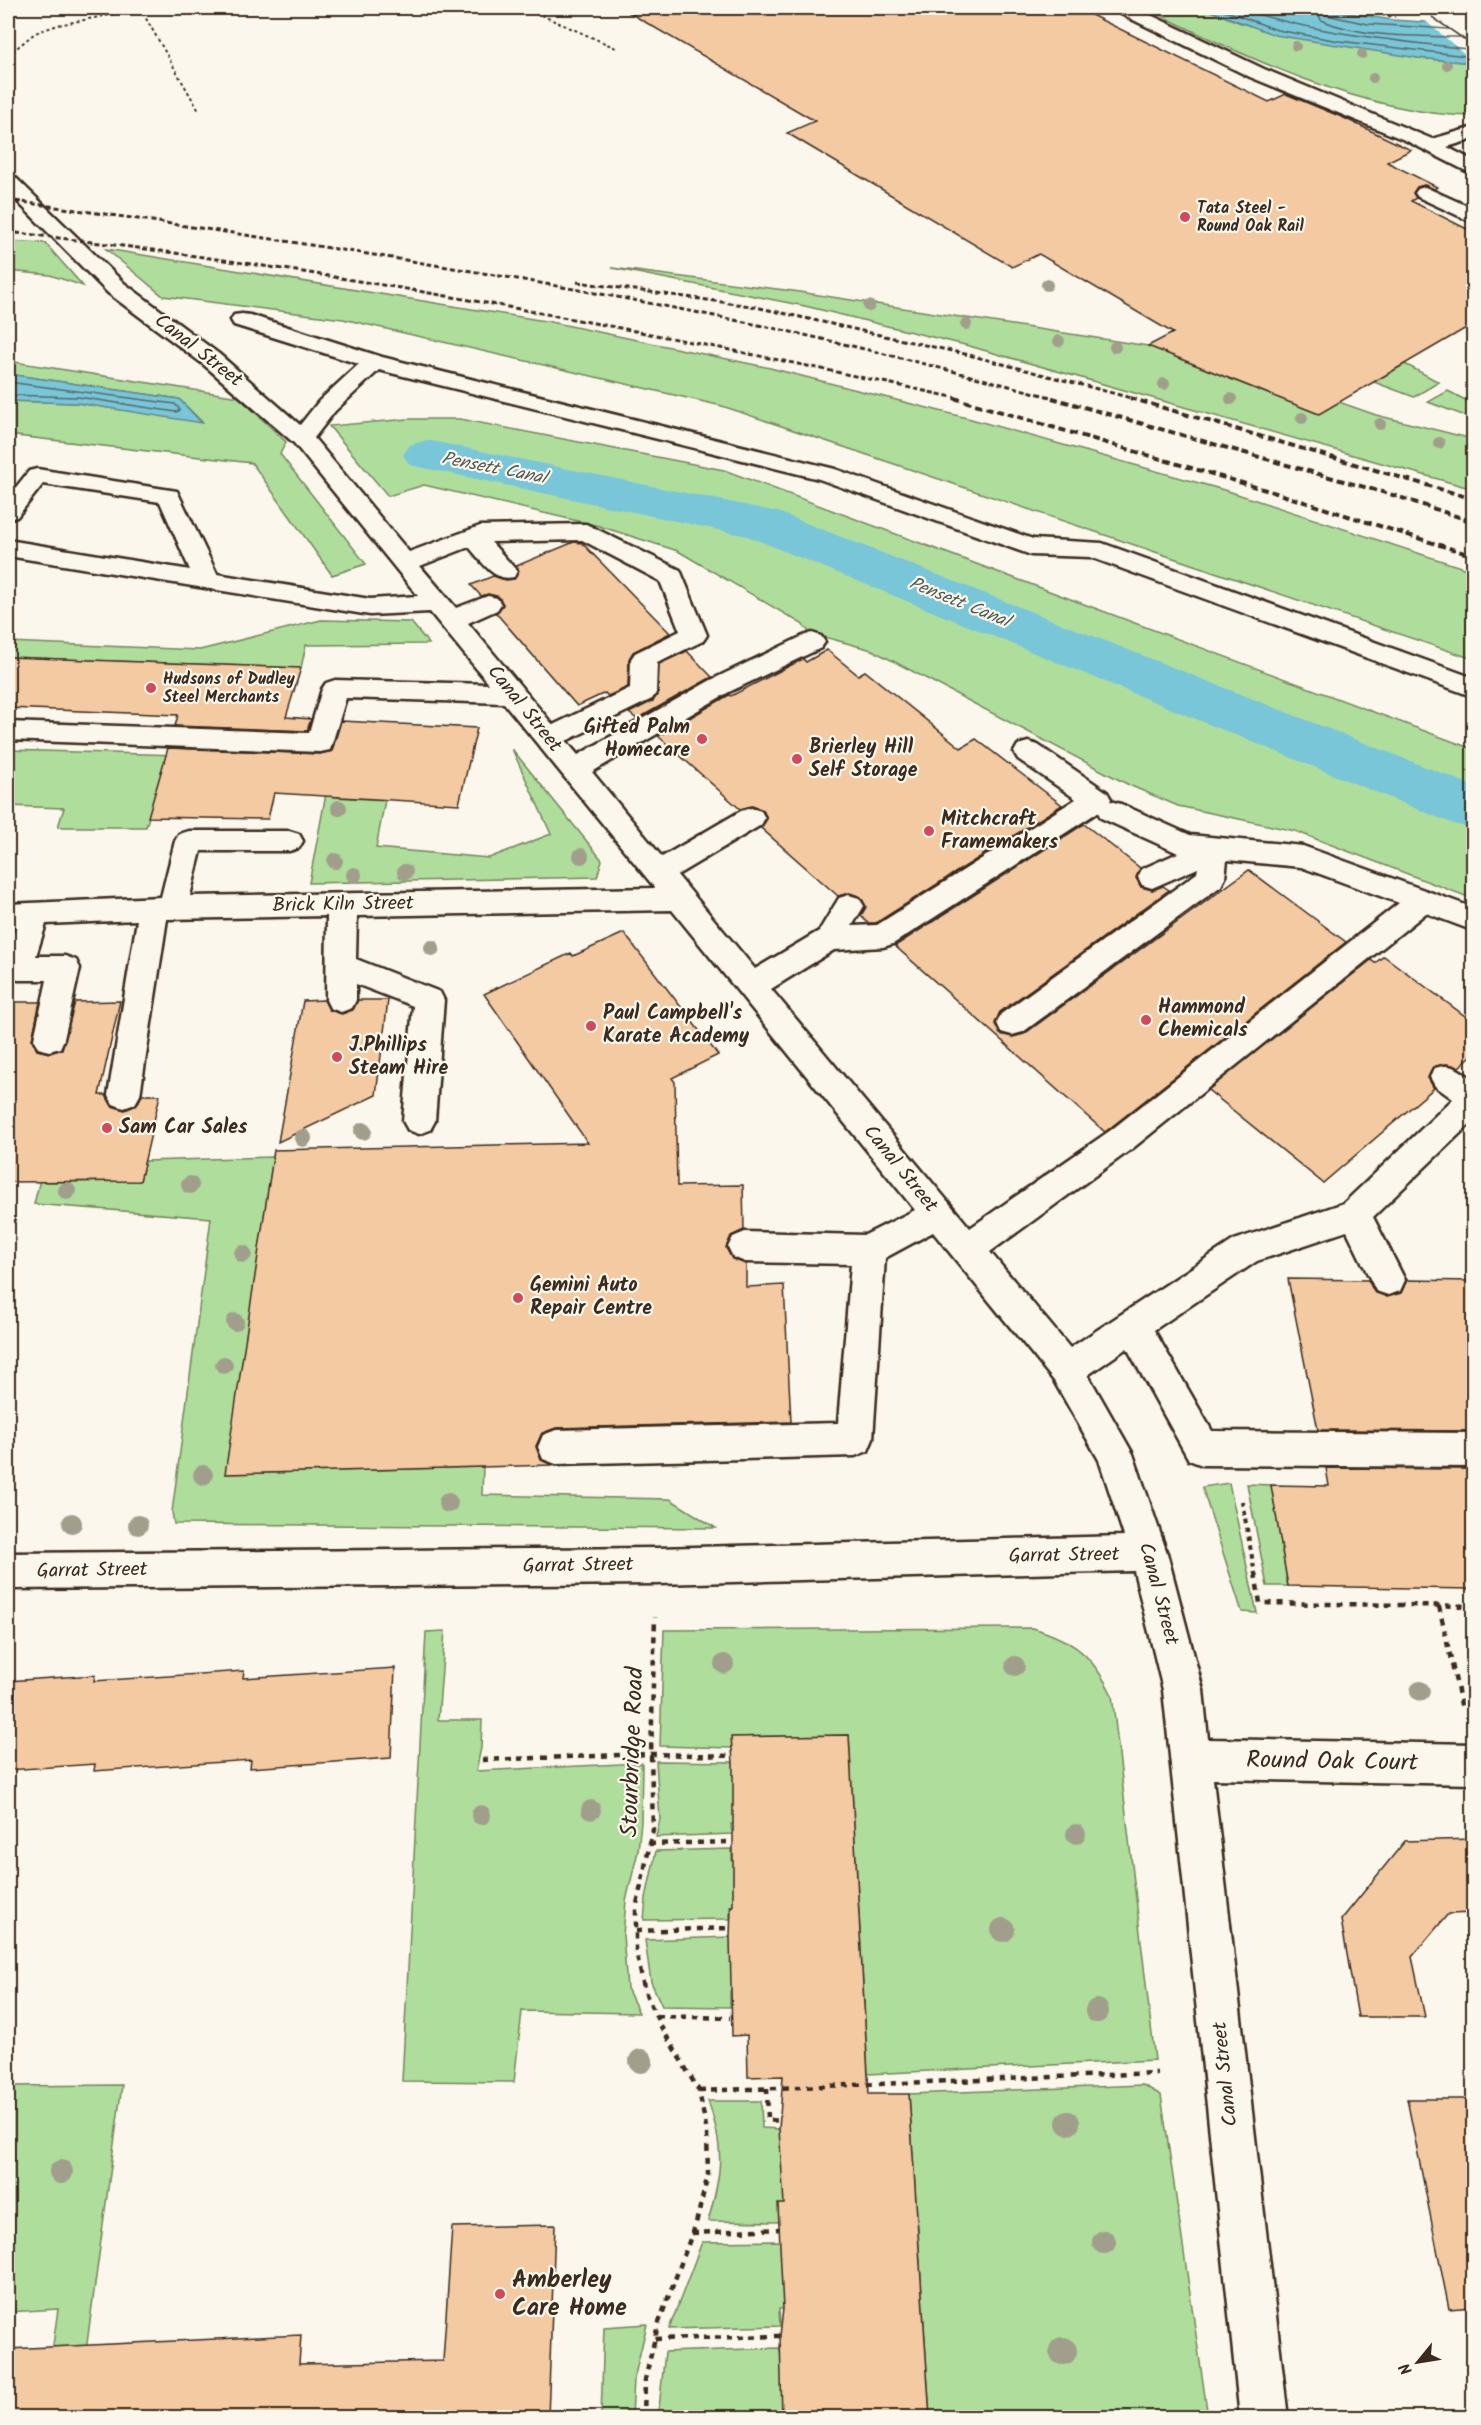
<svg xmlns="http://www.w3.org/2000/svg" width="1481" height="2425" font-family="Kalam,sans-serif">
<rect width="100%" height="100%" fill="#fbf7ec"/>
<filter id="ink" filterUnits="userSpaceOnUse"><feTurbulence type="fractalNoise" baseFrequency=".0167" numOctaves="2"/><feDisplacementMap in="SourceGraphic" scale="12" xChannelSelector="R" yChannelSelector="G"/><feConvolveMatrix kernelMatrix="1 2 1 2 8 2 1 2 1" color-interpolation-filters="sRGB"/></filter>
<g filter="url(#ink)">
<path fill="#afdd9c" stroke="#75845d" stroke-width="1.5" d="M1146,8h57l38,15 177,35 55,5v53c-106,-1 -233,-61 -327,-108z
M8,241l37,2 38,43 -33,-11 -42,-4z
M106,249l445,73 219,46 201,51 260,73 242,79v88l-751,-253 -379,-87 -180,-23z
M612,268l181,23 355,55 170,68 21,-12 37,13 97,24v50l-504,-143 -164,-40z
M8,361l231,36 47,45 -6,12 86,110 -34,11 -80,-112 -244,-28v-34l69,2 125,19 -23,-23 -164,-24 -7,1z
M1405,364l34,18 -25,15 -40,-15z
M1448,391l25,13v15l-45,-17z
M409,419h51l264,51 749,279v150l-178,-68 -117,-25 -49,-21 -257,-135 -62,-17 -8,-9 -124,-73 -79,-25 -175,-41 -36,11 -59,-70z
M321,620l90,2 18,22 -123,1 -5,23 -293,-11v-15l192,8z
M512,749l90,111 -5,17 -288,6 20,-105 10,-2 -6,21 52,3 -9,48 113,10 62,-24z
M8,750l275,8 -122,17 -15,52h-88l6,-19 -56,-2z
M273,1157l-47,317 257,-7 -1,28 188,4 46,29 -542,-4 -2,-12 39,-294 -177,-14 10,-41 3,19 93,-1 5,-20z
M1229,1483l28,130 -15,-1 -40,-125z
M1247,1484l24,1 17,101h-21z
M1033,1628c42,13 59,27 79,67l43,365 -287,14 -19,-339 -116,2v11l-73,-2 4,-116z
M445,1631l-7,89h44l-1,28 -5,23 166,-8 -1,59 -3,29 -12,50 -3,34 4,53 12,25 -117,-2 -8,71 -112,-1 24,-449z
M656,1761l77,1 12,61 -14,1 1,10 -76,3 4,-18z
M732,1849v12h14l1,45h-17v13l-86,1 2,-22 10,-47z
M730,1937l17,53 -17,1v16l-68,-1 -11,-24 -6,-42z
M122,2085l-45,332h-34l15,-108 -50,3v-226z
M1143,2085l18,10 47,322h-278l-21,-323z
M708,2101h53l1,27 17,1 16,76 -15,17 -72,-1c14,-48 17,-71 0,-120z
M781,2241l18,68h-20l1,17 -111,3 33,-87z
M647,2324l-13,55 -2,38h-31l3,-90z
M780,2348l1,11 19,57 -142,2 7,-66z"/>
<path fill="#79c6d8" stroke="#60888e" stroke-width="1.5" d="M1203,8h117l72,12 81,5v38l-55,-5 -143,-23z
M15,375l164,24 23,24 -125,-20 -69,-2v-25z"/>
<path fill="#fbf7ec" d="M1423,19l51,3 -1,39z"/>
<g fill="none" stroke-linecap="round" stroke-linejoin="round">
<path stroke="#546868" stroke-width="1.5" d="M1218,8l59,22 62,11 135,16
M1238,8c76,26 157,32 236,42
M1316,8l5,12c42,18 94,16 139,17
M1324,8l2,7 42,9 80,5
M8,382l167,22 5,6 -4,2 -98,-15 -70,-2"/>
<path fill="#79c6d8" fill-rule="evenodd" d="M427,440l351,72 696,274v43l-20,-5 -707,-288 -337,-71 -7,-10 7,-10z"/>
</g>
<path fill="#f4caa3" stroke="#3b2a1e" stroke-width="1.5" d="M621,8h456l192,94 17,-8 58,24 67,32 -24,12 50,25 -3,2 -10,-4 -7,2 -4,6 3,5 -5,3 62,31v92l-154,90 -171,-68 25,-13 -134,-79 -27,13 -225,-134 28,-12z
M574,542l8,1 88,90 -37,19 -4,7 -1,28 -20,9 -3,-3 -28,13 -81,-93 7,-8 -4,-8 -11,-3 -7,2 -10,-11 22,-9 13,4 8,-1 5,-8 -3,-5z
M827,650l31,25 7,-4 96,77 15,-9 86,66 -186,118h-8l-7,-7 5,-9 -5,-10 -11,-4 -12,3 -77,-68 6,-9 -4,-9 -11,-4 -12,3 -82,-73 71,-41 2,1 72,-37 3,3z
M687,651l25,26 -75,42 -8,-6 24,-12 5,-7 1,-30z
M8,657l293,11 -15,49 25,2 -4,12 -132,-5 3,-11 -170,-7z
M341,721l136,7 -18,76 -185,-11 -6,26 -120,-2 20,-69 152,6 12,-3z
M1084,824l56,44 -4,10 5,9 12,3 10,-4 6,4 -169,122 -5,12 5,10 13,3 11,-3 225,-164 97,72 -241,190 -210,-186z
M624,933l94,122 -46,23 3,4 2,104 66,-1 1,45 -13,6 -5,12 6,11 14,5v23l38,-2 7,137 -235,6 -14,5 -6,13 5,14 11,5 -327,9 49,-324 314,-7 -104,-149 87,-41 2,3z
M1384,956l89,66v32l-14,13 -13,-3 -13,3 -5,11 6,10 -111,95 -115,-93 163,-130 4,3z
M324,1000l5,10 13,4 11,-4 5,-10h30l-12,95 -98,47 25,-141z
M120,1001l-21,94h7l6,11 13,4 12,-5 5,-10h18l-20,86 -132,1v-180h32l-8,38 5,10 13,3 12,-4 13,-47z
M1288,1279l80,1 6,12 13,5 14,-4 6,-13 66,1v150l-155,-1z
M1326,1468l147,1v120l-185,-3 -17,-101 58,1z
M395,1668l-4,90 -141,10 1,-8 -157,11 1,-7 -87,6v-89l87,-6 -1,6 150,-10 -1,7z
M849,1735l20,359h40l21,324h-148l-2,-82 3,-27 -5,-105h6l-5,-75 4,-53 -35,1 -1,-42 -15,1 -2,-99 1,-31h2v-144l-2,-25z
M1473,1839v74l-25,1 -36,43 13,60h-67l-17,-97 64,-79z
M1407,2099h66v208l-24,2z
M555,2225l-7,193h-540v-69l293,-14 -2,29 144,-3 9,-134z"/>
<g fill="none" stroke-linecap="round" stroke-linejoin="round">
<defs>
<path id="minor" d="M1114,8h22l128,61 168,70 42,-12v12l-27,8 27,14v14l-67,-34 -157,-64 -133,-65z
M8,175l7,2 109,106 95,71 81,71 19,-24 40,-37 -125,-39 -3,-5 3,-5 8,-1 8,1 132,42 453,112 198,70 69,4 372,135v19l-384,-140 -59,-2 -212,-76 -440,-109 -44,41 -21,27 95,114 71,-26 106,-2 94,46 27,65 -4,6 -46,22 -1,30 -4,6 -86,42 12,14 133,-75 92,-44 9,-3 9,3 4,6 -4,6 -92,44 -137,80 70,85 79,-46 10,-3 10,3 4,7 -4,7 -84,50 78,94 64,-38 20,-33 10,-3 10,3 5,8 -12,20 25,-1 199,-126 -58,-40 -4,-7 4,-7 10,-3 10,3 69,47 4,7 -1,2 11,3 69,31 113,11 171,62v23l-48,-18 -293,235 -143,104 80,96 164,-108 110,-37 109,-104 -18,-13 -5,-9 5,-9c18,-6 24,2 39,12v40l-101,97 32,63 -5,11 -12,4 -12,-4 -29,-60 -90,30 -103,69 58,101 262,2v34l-272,-2 -13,-5 -62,-112 -39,27 45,79 34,99 36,137 5,49 266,5v40l-261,-5 75,639h-48l-77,-728 -29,-119 -477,13 -649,5v-36l649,-5 467,-12 -25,-76 -45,-79 -121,-149 -48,26 -12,181 -5,12 -13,5 -299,8 -13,-5 -5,-12 5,-12 13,-5 282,-7 13,-159 -106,-2 -12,-5 -5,-10 5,-10 12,-5 120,3 50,-25 -243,-300 -315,6 -1,43 84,33 4,8 -9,121 -5,9 -11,4 -11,-4 -5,-9 10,-115 -57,-22v16l-4,8 -11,4 -11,-4 -4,-8 1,-84 -160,3 -27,176 -5,9 -11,4 -11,-4 -5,-9 29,-175 -91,4 -10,32h29l11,4 4,8 -16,71 -4,9 -11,3 -11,-3 -4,-9 13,-59h-29l-10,-4v-22l8,-28h-8v-22l153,-7 14,-56 4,-7 10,-3h100l10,3 4,7 -4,7 -10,3h-88l-11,45 465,-8 -151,-185 -158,-5 -16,52 -10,2 -312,-12v-18l301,11 13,-44 4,-6 9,-3 154,4 -59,-72 -60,3 -362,-59v-16l182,30 -30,-68 -117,-18 -26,33 -9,2v-22l21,-26 8,-2 140,22 40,83 153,25 48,-3 -124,-153 -91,-79 -95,-71 -100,-101zM582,540l78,41 20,50 -45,22 -4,6 -1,29 -77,37 -85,-102 29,-13 4,-6 -4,-6 -9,-2 -32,12 -36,-42 49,-19c13,14 24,35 45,30l3,-6 -26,-29zM1098,812l3,6 77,35 -36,16 -4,8 4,8 10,3 46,-20 -1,5 -196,141 -4,9 4,9 11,3 11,-3 198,-146 4,-8 2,-18 74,7 98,36 -288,227 -141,98 -199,-239 63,-39 49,-3 10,-3z
M1425,187l49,22v14l-56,-26 -3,-4 3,-4z"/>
</defs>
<use href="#minor" stroke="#3b2a1e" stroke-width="5"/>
<path stroke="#3b2a1e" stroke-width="2" stroke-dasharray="3 3" stroke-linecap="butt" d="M140,8l59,103
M525,8l91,40
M1341,8l54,9
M8,55l27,-22 23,-8 82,-16"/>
<path stroke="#3b2a1e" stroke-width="4" stroke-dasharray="4.5 4.5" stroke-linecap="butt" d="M1242,1501l13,73"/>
<path stroke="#3b2a1e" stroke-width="4.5" stroke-dasharray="6 6" stroke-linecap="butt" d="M1255,1573l5,30 214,3
M1439,1606l23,103
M482,1760l169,-6 82,2
M649,1844l82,-2
M636,1931l94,-3
M657,2016l73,2
M767,2088l1,33 12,-1
M699,2091l458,-18
M692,2233l88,-4
M655,2339l125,-3
M644,2418l1,-38 13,-55 38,-102 12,-48 -1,-43 -8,-41 -39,-66 -15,-33 -9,-41v-42l17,-80 -2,-75 4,-137"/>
<use href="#minor" fill="#fbf7ec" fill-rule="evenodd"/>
<path stroke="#3b2a1e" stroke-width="3" stroke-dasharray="5 3" stroke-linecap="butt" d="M8,200c241,35 482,70 721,119 111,22 220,51 329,80
M8,232c320,36 639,98 953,167
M577,282l174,24 214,48 170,45"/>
<path stroke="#3b2a1e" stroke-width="4" stroke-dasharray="7 4" stroke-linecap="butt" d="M954,398l322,95 198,63
M1052,398l344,98 78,26
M1130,398l344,101"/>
<defs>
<path id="minor-bridge" d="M1438,8l36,25"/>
</defs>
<use href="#minor-bridge" stroke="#3b2a1e" stroke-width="23" stroke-linecap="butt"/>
<use href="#minor-bridge" stroke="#fbf7ec" stroke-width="20"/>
</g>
<g fill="#a19f8c">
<circle cx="1296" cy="46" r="5"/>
<circle cx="1362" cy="54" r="5"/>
<circle cx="1447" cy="65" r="5"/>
<circle cx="1373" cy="78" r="5"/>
<circle cx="1047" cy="285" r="6"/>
<circle cx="869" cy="306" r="6"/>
<circle cx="966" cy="324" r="6"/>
<circle cx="1059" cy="341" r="6"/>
<circle cx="1115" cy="347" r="6"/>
<circle cx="1164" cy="384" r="6"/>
<circle cx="1231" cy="399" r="6"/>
<circle cx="1302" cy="418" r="6"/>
<circle cx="1380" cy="424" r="6"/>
<circle cx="1439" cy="443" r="6"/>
<circle cx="339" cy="808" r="8"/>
<circle cx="581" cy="856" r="8"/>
<circle cx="335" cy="861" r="8"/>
<circle cx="405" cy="872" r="8"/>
<circle cx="354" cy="875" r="8"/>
<circle cx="432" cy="948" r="8"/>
<circle cx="363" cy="1131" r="9"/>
<circle cx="303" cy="1138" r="9"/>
<circle cx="190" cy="1185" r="9"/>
<circle cx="67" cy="1191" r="9"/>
<circle cx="243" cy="1254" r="9"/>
<circle cx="235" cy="1322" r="9"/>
<circle cx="224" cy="1365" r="9"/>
<circle cx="203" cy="1475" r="10"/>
<circle cx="448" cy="1503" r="10"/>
<circle cx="72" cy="1523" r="10"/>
<circle cx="138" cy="1525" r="10"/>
<circle cx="724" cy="1664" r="10"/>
<circle cx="1015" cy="1666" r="10"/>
<circle cx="1420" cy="1691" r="10"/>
<circle cx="591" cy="1810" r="10"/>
<circle cx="481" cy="1815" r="10"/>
<circle cx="1076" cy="1834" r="10"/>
<circle cx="1003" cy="1930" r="12"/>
<circle cx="1097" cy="2011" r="12"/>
<circle cx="641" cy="2061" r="12"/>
<circle cx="1068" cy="2123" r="12"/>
<circle cx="61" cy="2172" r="12"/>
<circle cx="1104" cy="2242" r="12"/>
<circle cx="1063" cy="2351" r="14"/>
</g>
</g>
<g fill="#d1495b" stroke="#fbf7ec" stroke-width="2">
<circle cx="1185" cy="217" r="6"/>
<circle cx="151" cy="688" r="6"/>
<circle cx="702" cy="739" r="6"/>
<circle cx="797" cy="759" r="6"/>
<circle cx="929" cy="831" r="6"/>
<circle cx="1146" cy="1020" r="6"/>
<circle cx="591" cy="1026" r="6"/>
<circle cx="337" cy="1057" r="6"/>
<circle cx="107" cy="1128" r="6"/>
<circle cx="518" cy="1298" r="6"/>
<circle cx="500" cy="2294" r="6"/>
</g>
<g text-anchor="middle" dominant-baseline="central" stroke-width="4.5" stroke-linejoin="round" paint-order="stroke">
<g font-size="16" font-weight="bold" fill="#3b2a1e" stroke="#fbf7ec" text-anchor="start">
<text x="1197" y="208">Tata Steel -<tspan x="1197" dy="18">Round Oak Rail</tspan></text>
<text x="163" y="679">Hudsons of Dudley<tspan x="163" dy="18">Steel Merchants</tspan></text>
</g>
<g font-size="18" font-style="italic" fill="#4e5956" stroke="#fbf7ec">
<text transform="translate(494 469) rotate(11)">Pensett Canal</text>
<text transform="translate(959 603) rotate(22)">Pensett Canal</text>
</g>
<g font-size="20" fill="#3b2a1e" stroke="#fbf7ec">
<text transform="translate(198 351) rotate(38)">Canal Street</text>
<text transform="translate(524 709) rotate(51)">Canal Street</text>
<text transform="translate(343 905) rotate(-1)">Brick Kiln Street</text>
<text transform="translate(900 1169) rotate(51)">Canal Street</text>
<text transform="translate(1064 1556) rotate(-1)">Garrat Street</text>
<text transform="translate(578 1566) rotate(-1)">Garrat Street</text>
<text transform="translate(92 1571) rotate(-1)">Garrat Street</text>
<text transform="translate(1158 1594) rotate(75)">Canal Street</text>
<text transform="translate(1226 2074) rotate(-96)">Canal Street</text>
</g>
<g font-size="20" font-weight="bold" fill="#3b2a1e" stroke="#fbf7ec" text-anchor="start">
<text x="690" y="728" text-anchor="end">Gifted Palm<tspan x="690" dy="23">Homecare</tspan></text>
<text x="809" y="748">Brierley Hill<tspan x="809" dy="23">Self Storage</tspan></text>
<text x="941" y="820">Mitchcraft<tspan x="941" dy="23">Framemakers</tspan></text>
<text x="1158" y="1008">Hammond<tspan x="1158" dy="23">Chemicals</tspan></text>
<text x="603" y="1014">Paul Campbell's<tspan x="603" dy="23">Karate Academy</tspan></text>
<text x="349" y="1046">J.Phillips<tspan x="349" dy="23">Steam Hire</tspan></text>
<text x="119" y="1128">Sam Car Sales</text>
<text x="530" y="1286">Gemini Auto<tspan x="530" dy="23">Repair Centre</tspan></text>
</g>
<g font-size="24" fill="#3b2a1e" stroke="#fbf7ec">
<text transform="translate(633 1752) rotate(-88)">Stourbridge Road</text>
<text transform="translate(1332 1762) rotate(1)">Round Oak Court</text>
</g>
<g font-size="24" font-weight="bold" fill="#3b2a1e" stroke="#fbf7ec" text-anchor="start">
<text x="512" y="2280">Amberley<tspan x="512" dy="28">Care Home</tspan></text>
</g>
</g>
<rect width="1481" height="2425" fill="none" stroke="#fbf7ec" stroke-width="30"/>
<rect x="15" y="15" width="1451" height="2395" fill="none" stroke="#3b2a1e" stroke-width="2" filter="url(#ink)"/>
<g transform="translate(1418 2362) rotate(240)" stroke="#fbf7ec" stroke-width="4.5" paint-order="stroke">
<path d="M0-4.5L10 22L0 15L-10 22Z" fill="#3b2a1e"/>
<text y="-9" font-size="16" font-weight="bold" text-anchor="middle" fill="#3b2a1e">N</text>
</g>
</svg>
